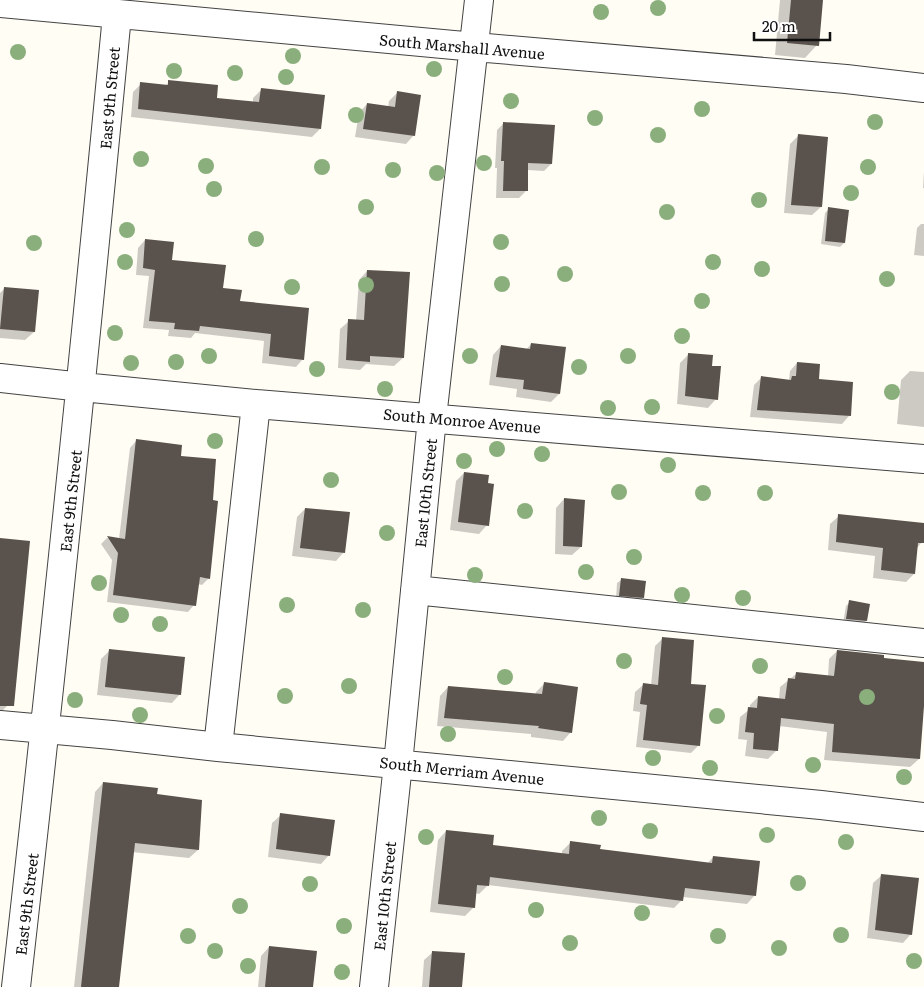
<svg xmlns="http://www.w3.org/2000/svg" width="924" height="987" font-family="Literata,serif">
<rect width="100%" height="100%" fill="#fffdf4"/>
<path fill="#0003" d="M780,0h42l-5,45 -12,13 -30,-3z
M169,82l47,17 37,4v-5l8,-8 59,39 -8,8 -181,-20 2,-25 8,-8 24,2z
M397,93l17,42 -8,9 -51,-7 4,-24 8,-9 21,3 1,-6z
M504,123l47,41 -7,7 -17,-1 -1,21 -7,7h-23l1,-30h-2l2,-38z
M799,135l22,72 -9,8 -28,-2 6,-69z
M924,171v17h-1z
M829,209l15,34 -4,4 -19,-3 4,-31z
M921,224h3v32l-10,-1 3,-27z
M145,240l26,21 51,28 81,70 -7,8 -34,-4 2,-22 -69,-8 -4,5 -23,-2 1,-6 -26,-2 6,-52 -13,-1 2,-27z
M367,271l36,87 -9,8 -28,-2 -6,6 -22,-2 2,-39 9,-8h7l3,-41z
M4,289l30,43 -9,8 -25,-2v-45z
M531,344l28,50 -8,8 -35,-5 1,-8 -28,-4 4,-30 8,-9 25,4z
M688,355l23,12 5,32 -8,9 -31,-4 3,-41z
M797,363l20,17 35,3 -3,33 -7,8 -92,-7 4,-32 7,-7 28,3 1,-10z
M910,371l14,1v55l-27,-3 4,-44z
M136,441l43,16 30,121 -7,7 -4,-1 -4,21 -6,7 -81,-10 5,-42 -11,-16 6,-6 12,1 11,-91z
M464,473l23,52 -8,9 -29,-4 6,-49z
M564,499l17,48 -9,8 -17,-1 1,-46z
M305,509l39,43 -8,9 -44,-5 5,-39z
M839,516l83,26 -5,6 -3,26 -8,8 -33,-4 2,-22 -47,-6 2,-26z
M0,540l14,159 -14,14z
M621,580l22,18 -4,4 -23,-3 1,-16z
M850,602l16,19 -4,4 -19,-2 3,-17z
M662,639l28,46 9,60 -8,8 -55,-6 4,-35 -7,-1 2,-19 8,-7h8l4,-39z
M110,650l70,44 -8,9 -75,-8 4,-36z
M837,651l45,8 42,4v33l-5,63 -9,8 -86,-7 3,-28 -48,-6 -3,25 -8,8 -23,-3 2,-16 -9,-1 2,-22 10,-8v-4l8,-8 21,2 1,-12 16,-13 32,3 1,-18z
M544,684l27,48 -8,9 -32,-4v-3l-94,-8 3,-30 8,-9 87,8 1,-3z
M103,783l53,13 42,54 -9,8 -57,-6 -15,135h-43l21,-195z
M281,815l48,40 -8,9 -53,-7 4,-34z
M446,831l46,15 70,8v-3l9,-9 28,8 108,14 6,-7 42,38 -8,9 -64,-7 -1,3 -8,8 -186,-23 -9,9 -4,-1 -1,14 -9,9 -35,-4 8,-72z
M882,875l29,59 -8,9 -36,-5 6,-55z
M269,947l43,40h-54l3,-31z
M433,952l27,35h-38l2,-27z"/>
<path fill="#5a524c" d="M791,0h32l-4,46 -32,-3z
M168,80l50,5 -1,13 42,4 2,-14 64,7 -4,34 -183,-20 2,-27 28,3z
M397,91l24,4 -6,41 -52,-7 4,-26 28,4z
M503,122l52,3 -3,39 -24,-1v28h-25l1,-30h-3z
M798,134l30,3 -6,70 -31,-2z
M828,207l21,3 -4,33 -20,-2z
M145,239l29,3 -2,18 54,5 -3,23 19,2 -2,11 69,7 -5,52 -35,-4 2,-22 -71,-8 -1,5 -25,-2 1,-6 -26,-2 6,-51 -12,-2z
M367,270l43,2 -6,86 -34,-2v6l-24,-2 2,-41 16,1z
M4,287l35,3 -4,42 -35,-3z
M531,343l35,4 -6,47 -37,-5 1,-9 -28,-3 5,-32 29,4z
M688,353l25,2 -1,11h9l-3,34 -33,-4z
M797,362l23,2 -1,15 34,3 -2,34 -94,-6 4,-34 30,4 1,-4h4z
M136,439l46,6 -1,11 35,3 -3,41 5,1 -8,78 -10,-2 -4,29 -83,-11 5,-42 -11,-17 18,3z
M464,472l25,3 -1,8 6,1 -5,42 -31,-4z
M564,498l21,2 -3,47 -19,-1z
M305,508l45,4 -5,41 -45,-5z
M838,514l86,9v20h-6l-3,31 -34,-4 2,-22 -47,-6z
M0,538l30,3 -16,165h-14z
M621,578l25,3 -2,17 -25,-2z
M849,600l21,4 -3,17 -21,-2z
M662,637l32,3 -3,44 15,1 -6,61 -57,-6 4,-35 -7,-1 3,-21 15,2z
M109,649l76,8 -4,38 -76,-8z
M837,650l47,5v3l40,4v44l-4,53 -88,-7 2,-28 -53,-6 -3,33 -25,-2 1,-16 -9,-1 3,-25 9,1 1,-12 27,3 3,-21 7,1 1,-7 38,4z
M544,682l34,5 -6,46 -34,-5 1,-2 -95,-8 4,-32 94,8z
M103,782l55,6 -1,6 45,6 -3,50 -64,-7 -16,144h-38z
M280,813l55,7 -5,36 -54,-7z
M446,830l48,5 -1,10 76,9 1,-13 31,4 -1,4 112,14 1,-7 47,5 -4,35 -71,-8 -2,13 -193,-24 -1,9 -12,-1 -2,23 -37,-4z
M881,874l38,4 -7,57 -37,-5z
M269,946l48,5 -4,36h-48z
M432,951l33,2 -3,34h-33z"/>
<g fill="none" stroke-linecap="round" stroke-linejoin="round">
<defs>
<path id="minor" d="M0,3l475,44 371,32 78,9
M0,378l82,9 174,17 668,55
M415,590l509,53
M0,725l112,10 106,12 603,58 103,12
M218,747l38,-343
M16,987c37,-324 70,-648 101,-972
M374,987l24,-223 34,-346 47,-418"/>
</defs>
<use href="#minor" stroke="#434343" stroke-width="30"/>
<use href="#minor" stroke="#fff" stroke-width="28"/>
</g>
<g fill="#8aaf7c">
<circle cx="658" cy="8" r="8"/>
<circle cx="601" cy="12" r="8"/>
<circle cx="18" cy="52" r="8"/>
<circle cx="293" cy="56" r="8"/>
<circle cx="434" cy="69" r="8"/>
<circle cx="174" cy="71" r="8"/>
<circle cx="235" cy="73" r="8"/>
<circle cx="286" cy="77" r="8"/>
<circle cx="511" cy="101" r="8"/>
<circle cx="702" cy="109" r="8"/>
<circle cx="356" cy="115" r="8"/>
<circle cx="595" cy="118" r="8"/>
<circle cx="875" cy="122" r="8"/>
<circle cx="658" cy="135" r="8"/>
<circle cx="141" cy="159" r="8"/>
<circle cx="484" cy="163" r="8"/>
<circle cx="206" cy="166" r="8"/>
<circle cx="322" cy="167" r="8"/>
<circle cx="868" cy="167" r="8"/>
<circle cx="393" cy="170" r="8"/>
<circle cx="437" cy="173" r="8"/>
<circle cx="214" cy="189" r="8"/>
<circle cx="851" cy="193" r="8"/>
<circle cx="759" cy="200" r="8"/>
<circle cx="366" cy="207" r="8"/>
<circle cx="667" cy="212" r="8"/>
<circle cx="127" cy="230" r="8"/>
<circle cx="256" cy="239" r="8"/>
<circle cx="501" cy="242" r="8"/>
<circle cx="34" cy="243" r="8"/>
<circle cx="125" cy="262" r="8"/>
<circle cx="713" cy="262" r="8"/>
<circle cx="762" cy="269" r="8"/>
<circle cx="565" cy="274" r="8"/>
<circle cx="887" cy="279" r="8"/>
<circle cx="502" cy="284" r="8"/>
<circle cx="366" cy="285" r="8"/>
<circle cx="292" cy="287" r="8"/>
<circle cx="702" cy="301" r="8"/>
<circle cx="115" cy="333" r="8"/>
<circle cx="682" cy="336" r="8"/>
<circle cx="209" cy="356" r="8"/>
<circle cx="470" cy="356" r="8"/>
<circle cx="628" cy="356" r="8"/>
<circle cx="176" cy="362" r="8"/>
<circle cx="131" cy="363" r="8"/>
<circle cx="579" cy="367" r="8"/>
<circle cx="317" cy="369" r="8"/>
<circle cx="385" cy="389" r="8"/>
<circle cx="892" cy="392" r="8"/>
<circle cx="652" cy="407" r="8"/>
<circle cx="608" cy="408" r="8"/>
<circle cx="215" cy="441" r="8"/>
<circle cx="497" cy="449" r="8"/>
<circle cx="542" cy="454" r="8"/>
<circle cx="464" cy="461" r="8"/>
<circle cx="668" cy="465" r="8"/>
<circle cx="331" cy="480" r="8"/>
<circle cx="619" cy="492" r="8"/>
<circle cx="703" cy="493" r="8"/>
<circle cx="765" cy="493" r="8"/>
<circle cx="525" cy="511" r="8"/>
<circle cx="387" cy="533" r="8"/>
<circle cx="634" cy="557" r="8"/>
<circle cx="586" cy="572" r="8"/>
<circle cx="475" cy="575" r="8"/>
<circle cx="99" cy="583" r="8"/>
<circle cx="682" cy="595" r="8"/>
<circle cx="743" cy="598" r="8"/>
<circle cx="287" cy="605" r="8"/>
<circle cx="363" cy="610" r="8"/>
<circle cx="121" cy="615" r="8"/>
<circle cx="160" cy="624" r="8"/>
<circle cx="624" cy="661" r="8"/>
<circle cx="760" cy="666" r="8"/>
<circle cx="505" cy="677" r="8"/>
<circle cx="349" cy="686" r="8"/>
<circle cx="285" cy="696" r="8"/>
<circle cx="867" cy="697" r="8"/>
<circle cx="75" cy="700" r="8"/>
<circle cx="140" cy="715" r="8"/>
<circle cx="717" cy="716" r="8"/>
<circle cx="448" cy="734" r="8"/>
<circle cx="653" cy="758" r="8"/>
<circle cx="813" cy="765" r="8"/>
<circle cx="710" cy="768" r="8"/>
<circle cx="904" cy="777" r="8"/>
<circle cx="599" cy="818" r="8"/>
<circle cx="650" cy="831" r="8"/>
<circle cx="767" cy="835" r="8"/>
<circle cx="426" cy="837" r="8"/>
<circle cx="846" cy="842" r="8"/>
<circle cx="798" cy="883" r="8"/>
<circle cx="310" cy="884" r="8"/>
<circle cx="240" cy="906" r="8"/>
<circle cx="536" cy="910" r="8"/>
<circle cx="642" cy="913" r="8"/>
<circle cx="344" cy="926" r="8"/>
<circle cx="841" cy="935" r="8"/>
<circle cx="188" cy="936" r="8"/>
<circle cx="718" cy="936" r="8"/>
<circle cx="570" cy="943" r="8"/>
<circle cx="779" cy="948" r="8"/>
<circle cx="215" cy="951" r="8"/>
<circle cx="914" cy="961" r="8"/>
<circle cx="248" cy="966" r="8"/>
<circle cx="342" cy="972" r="8"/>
</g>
<g text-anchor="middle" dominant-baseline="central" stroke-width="5" stroke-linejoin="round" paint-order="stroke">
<g font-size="15" fill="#101010" stroke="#fff">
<text transform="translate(462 46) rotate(5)">South Marshall Avenue</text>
<text transform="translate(109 98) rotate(-85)">East 9th Street</text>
<text transform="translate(462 420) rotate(5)">South Monroe Avenue</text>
<text transform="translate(425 493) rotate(-84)">East 10th Street</text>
<text transform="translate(70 501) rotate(-84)">East 9th Street</text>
<text transform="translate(462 770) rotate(6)">South Merriam Avenue</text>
<text transform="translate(384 896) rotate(-84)">East 10th Street</text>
<text transform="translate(26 904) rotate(-83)">East 9th Street</text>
</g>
</g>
<path d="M754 32v8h76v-8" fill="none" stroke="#101010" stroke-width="2.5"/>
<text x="762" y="32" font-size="15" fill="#101010" stroke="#ffffff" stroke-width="4" paint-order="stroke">20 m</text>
</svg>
